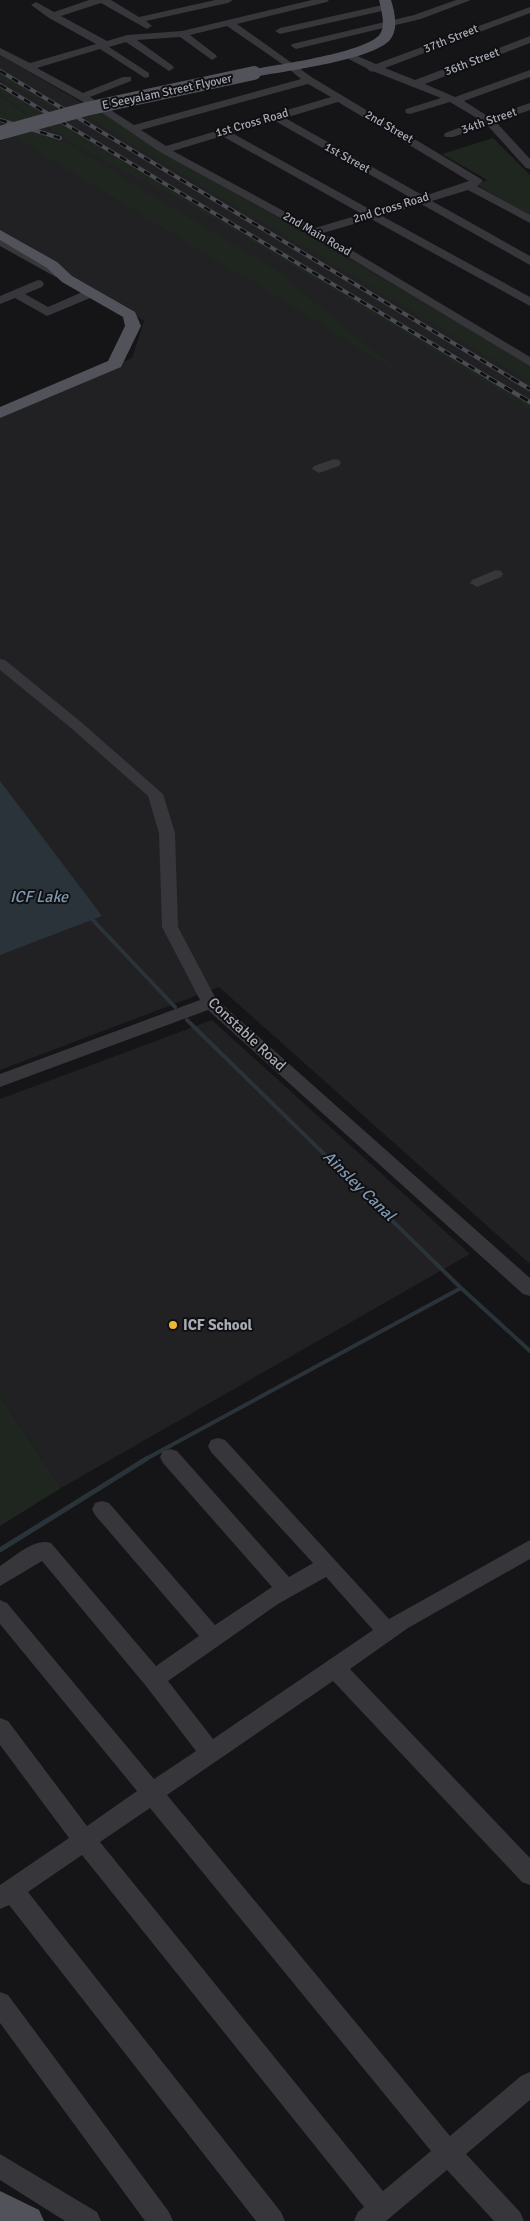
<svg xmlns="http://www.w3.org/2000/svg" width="530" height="2221" font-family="Signika,sans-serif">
<rect width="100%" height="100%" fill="#151416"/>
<path fill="#212123" d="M0,55l530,308v901l-311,-277 -219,83v-654l132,-58 12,-37 -144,-83v-97l19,-7 -19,-2z
M212,1020l258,234 -409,234 -61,-92v-297z"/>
<path fill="#1f2620" d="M0,73l62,37 -4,1 -58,-32z
M0,86l52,30 -15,4 -37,-27z
M0,97l33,23 -13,5 -20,-7z
M97,108l65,43 368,214v17l-449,-269z
M57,120l473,284v6c-110,-67 -220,-134 -331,-200 -52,-31 -106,-50 -156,-87z
M24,128l35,11 217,131 129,107 -159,-100h-3l-236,-145z
M493,138l37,37v41l-53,-31 10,-5 -45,-26z
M0,1396l61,92 -61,38z"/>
<path fill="#2b333a" d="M0,781l102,135 -102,39z"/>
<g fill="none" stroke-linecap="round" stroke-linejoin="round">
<path stroke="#2b333a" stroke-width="4" d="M89,916l86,91
M187,1020l274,268 69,63
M144,1460l317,-172"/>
<path stroke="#2b333a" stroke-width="5" d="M0,1550l146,-91"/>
<path fill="#36363b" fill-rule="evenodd" d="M89,0h22l28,17 76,-17h18l-5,3 -82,18 6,5 -5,3 -46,-26 -40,13 46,25 20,-6 55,-4 130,-31h17l-2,2 -90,22 76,54 168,101 2,2 -6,5 53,29v8l-62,-33 -36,11 98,55v9l-109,-61 -39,12 148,81v9l-159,-87 -48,14 207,124v9l-220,-132 -150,-82 -59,-40 -101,-57v-7l30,15 66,-19 -47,-26 -18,-13 5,-3 18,10zM227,26l58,40 5,1v3l11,9 -167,46 -44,-28 41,-16v-4h-8l-40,16 -46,-25 63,-19 45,29 4,-1v-4l-40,-26 17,-5 43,29 5,-3 -1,-2 -36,-26 43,-3 32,23 5,-3 -1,-2 -26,-20zM308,84l23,13 -165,49 -25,-16zM338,102l131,79 -45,15 -139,-78zM275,121l138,78 -40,12 -141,-78zM222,136l140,78 -47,14 -142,-77z
M456,0h15l-50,19 -125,30 -5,-3 1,-2 122,-29z
M387,4l5,3 -1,2 -111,25 -5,-3 5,-3z
M530,7v6l-145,55 30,12 115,-44v7l-105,41 30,13 75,-27v7l-66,24 25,16 41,-14v7l-34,12 34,37v10l-4,-1 -39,-43 -34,12h-8l-1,-2 1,-2 35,-13 -30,-18 -40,12 -4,-1 -1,-2 1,-2 35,-11 -66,-26 -6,-1 -1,-2 -29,-15 1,-2h8l28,12z
M0,238l60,33 2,2 -6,4 -4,-2 -52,-29z
M38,280l4,1 2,3 -2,3 -17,7 23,13 39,-17h8l2,3 -2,3 -48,20 -32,-18 -15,6v-8z
M334,459l5,1 2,3 -2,3 -20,7 -7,-4 2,-3z
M496,570l5,1 2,3 -2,3 -24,10 -7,-4 2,-3z
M0,659l5,1 76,62 82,72 12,39 3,94 38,72 314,279v18l-7,-2 -315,-284 -208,77v-13l200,-74 -38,-73 -3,-94 -11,-37 -77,-68 -71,-58z
M218,1438l7,2 164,179 141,-79v19l-122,69 -58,41 180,189v27l-8,-3 -189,-201 -166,114 283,341 71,-60 9,-4v28l-64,54 54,58 4,9h-30l-47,-51 -61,51h-32l4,-9 6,-5 -282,-352 -54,37 253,320 4,9h-29l-247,-316 -9,4v-24l69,-47 -69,-93v-27l8,3 79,105 50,-35 -137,-167v-24l7,3 147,176 42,-28 -50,-65 -104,-125 -42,25v-20c14,-9 35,-29 51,-23l105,123 43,-30 -104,-121 -3,-6 3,-6 7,-2 7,2 106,122 57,-38 -109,-124 -3,-6 3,-6 7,-2 7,2 112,126 24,-14 -102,-111 -3,-6 3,-6zM326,1577l47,53 -160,109 -45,-58 110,-77zM150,1808l281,343 -48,40 -283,-349z
M0,1992l8,3 161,217 4,9h-28l-145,-198z
M0,2154l97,58 4,9h-36l-65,-41z"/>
<path fill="#52535a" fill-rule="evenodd" d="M379,0h12c4,13 8,30 -2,41 -21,20 -105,30 -135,36l-7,-4 7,-4c23,-4 114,-17 126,-35 6,-9 1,-25 -1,-34z
M0,230l57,32 15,14 63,36 6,14 -20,41 -121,51v-11l108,-46 17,-35 -2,-9 -61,-35 -15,-14 -47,-28z
M0,2191l39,19 5,11h-44z"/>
<defs>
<path id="rail-far1" d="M0,71l513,308
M0,85l491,294
M0,120l60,18"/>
<path id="rail" d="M489,378l41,24
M511,378l19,11"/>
</defs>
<use href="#rail-far1" stroke="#4b4c52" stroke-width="4"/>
<use href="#rail" stroke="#4b4c52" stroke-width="4.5"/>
<use href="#rail-far1" stroke="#100f11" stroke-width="2.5" stroke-dasharray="7" stroke-linecap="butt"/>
<use href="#rail" stroke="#100f11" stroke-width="3" stroke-dasharray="9" stroke-linecap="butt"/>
<path stroke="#52535a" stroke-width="14" d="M0,133l86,-24 168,-36"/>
</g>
<circle fill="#eeb635" stroke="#100f11" stroke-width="2" cx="173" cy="1325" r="5"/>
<g text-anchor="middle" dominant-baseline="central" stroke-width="4" stroke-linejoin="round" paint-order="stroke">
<g font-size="12" fill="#a7abb6" stroke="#100f11">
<text transform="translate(451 39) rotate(-22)">37th Street</text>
<text transform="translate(472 62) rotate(-21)">36th Street</text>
<text transform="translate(167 92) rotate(-12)">E Seeyalam Street Flyover</text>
<text transform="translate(489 121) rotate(-19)">34th Street</text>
<text transform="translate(252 123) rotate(-16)">1st Cross Road</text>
<text transform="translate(389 127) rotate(30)">2nd Street</text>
<text transform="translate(347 158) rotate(29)">1st Street</text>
<text transform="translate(391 208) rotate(-17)">2nd Cross Road</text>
<text transform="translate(317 234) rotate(30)">2nd Main Road</text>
</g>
<g font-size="15" fill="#a7abb6" stroke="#100f11">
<text transform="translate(247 1034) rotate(43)">Constable Road</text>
</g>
<g font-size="15" font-weight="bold" fill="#a7abb6" stroke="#100f11" text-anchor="start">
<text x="183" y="1325">ICF School</text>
</g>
<g font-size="16" font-style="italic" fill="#7e97b1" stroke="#100f11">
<text x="39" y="897">ICF Lake</text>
<text transform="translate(359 1186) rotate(44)">Ainsley Canal</text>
</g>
</g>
</svg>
